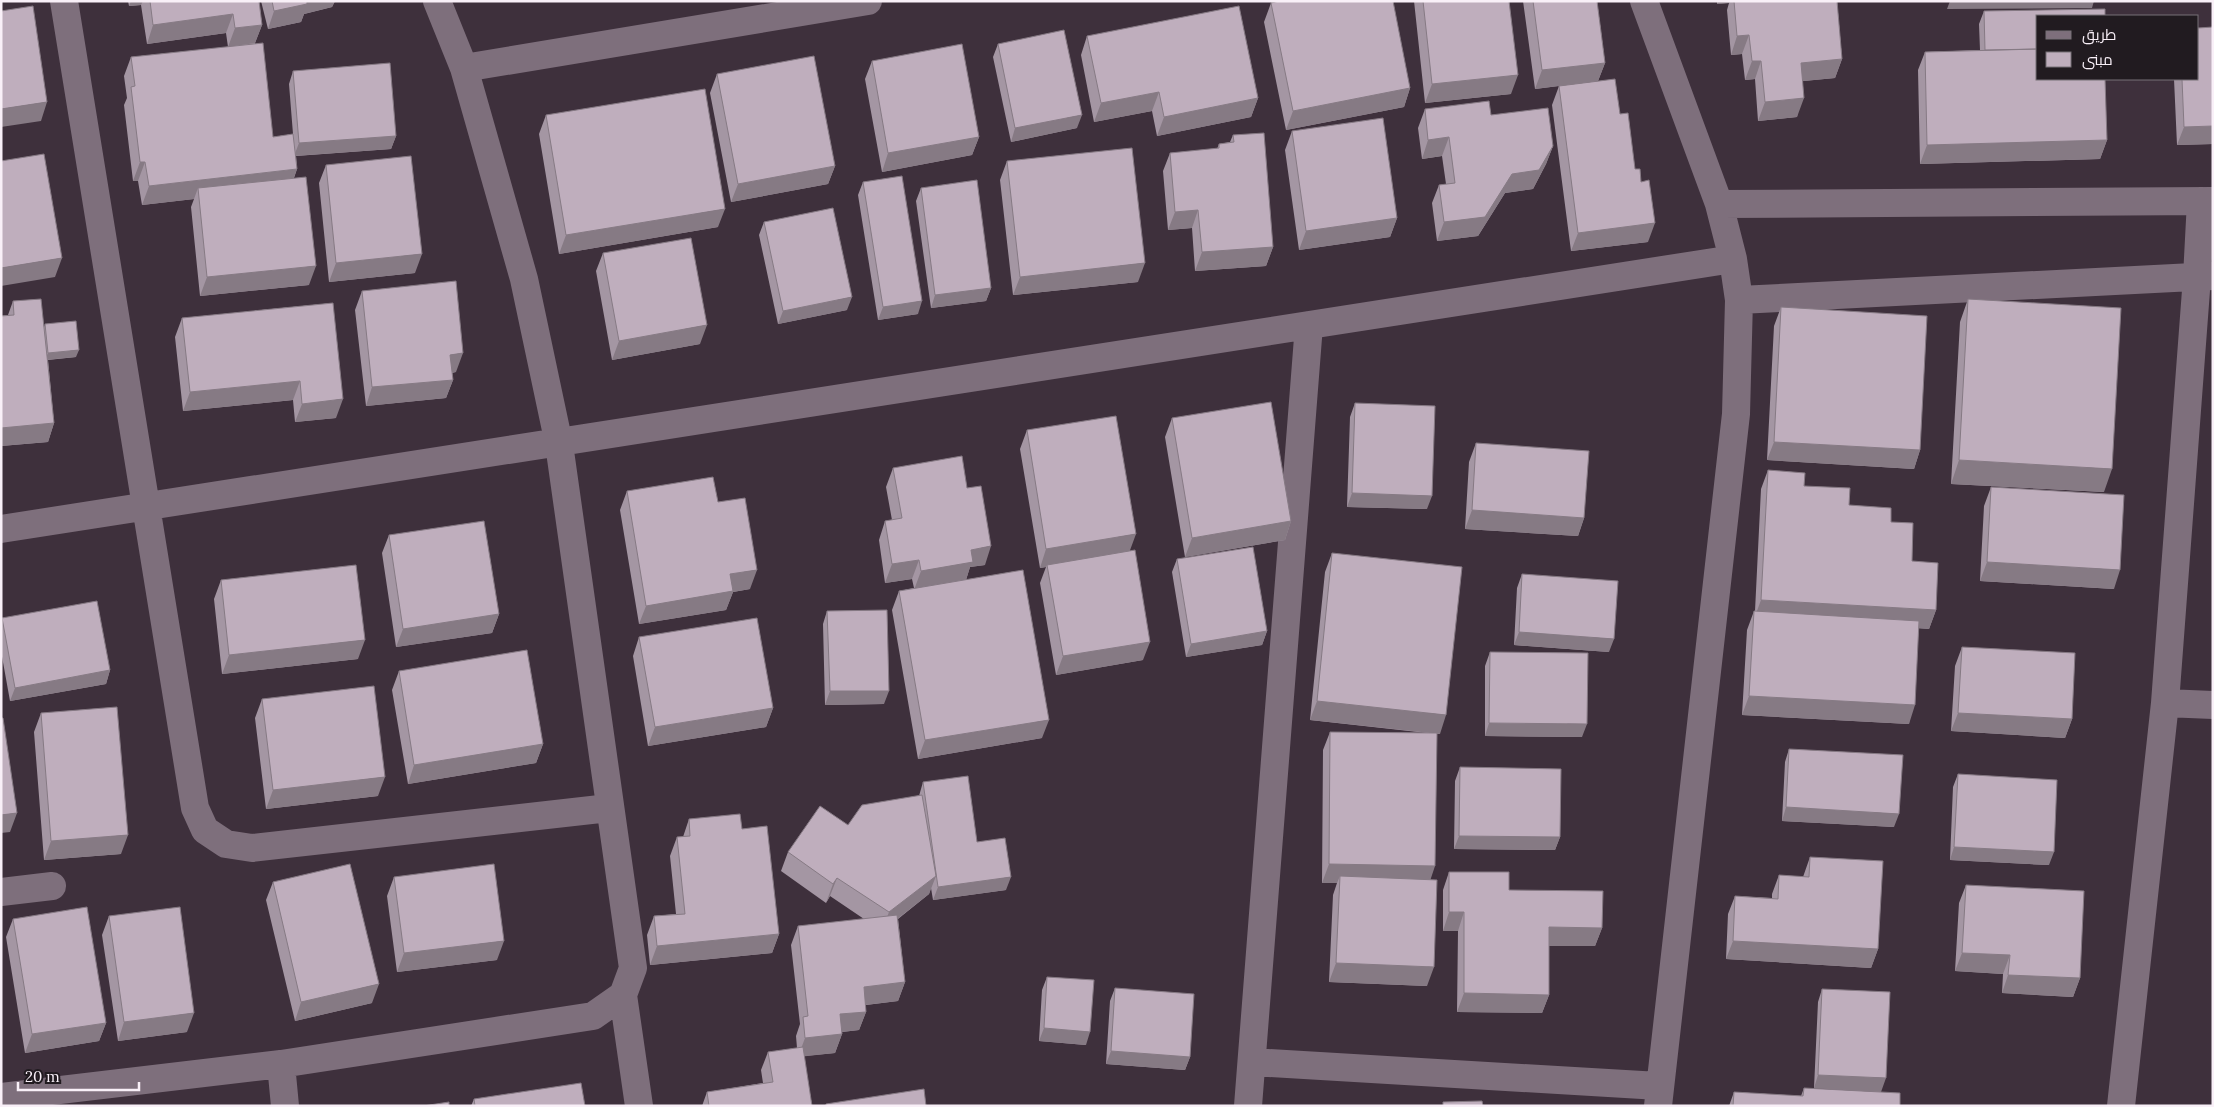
<svg xmlns="http://www.w3.org/2000/svg" width="2214" height="1107" font-family="Lora,Cairo,serif">
<rect width="100%" height="100%" fill="#3e303c"/>
<g fill="none" stroke-linecap="round" stroke-linejoin="round">
<path stroke="#7e6f7c" stroke-width="28" d="M64,1l131,807 10,22 21,14 26,4 357,-40
M437,1l27,67 60,211 35,165 74,524 -10,27 16,111
M1644,1l75,203 14,55 6,41 -3,114 -78,692
M464,68l404,-67
M1719,204l494,-3
M1739,300l474,-24
M1,529l1732,-270
M2165,703l48,2
M1,892l51,-6
M1252,1062l407,24
M281,1064l4,42
M1,1097l280,-33 312,-48 30,-21
M1248,1106l61,-781
M2121,1106l44,-403 32,-426 4,-76"/>
</g>
<path fill="#a496a3" d="M128,1h131l3,24 -7,18 18,94 20,-3 -4,-50 4,-13 103,65 -5,13 -95,7 1,13 -3,9 15,107 -109,11 -9,-89 3,-8 -52,6 -4,-24h-5l-9,-76 3,-7 -3,-22 7,-19 97,-10 -2,-14 -79,11 -6,-39 -12,1z
M261,1h74l-3,6 -28,7 -3,8 -33,7z
M1414,1h95l2,93 -86,9z
M1523,1h74l8,62 -7,18 -63,8z
M1717,1h123h-3l5,58 -7,19 -32,3 -6,36 -39,4 -3,-42 -10,1 -3,-26 -11,1 -4,-45 2,-7 -12,1z
M1271,3l139,85 -6,19 -118,23 -22,-108z
M1984,11l54,5 69,124 -7,19 -180,5 -2,-94 7,-18 55,-2 -1,-26z
M2213,27v117l-36,1 -3,-66h24z
M1087,36l171,62 -7,19 -94,19 -5,-25 -58,11 -13,-67z
M998,44l79,84 -66,14 -18,-85z
M872,61l107,76 -7,18 -90,17 -17,-93z
M717,74l118,92 -7,18 -97,18 -21,-109z
M1559,86l61,28 15,55 13,73 -77,9 -19,-146z
M1425,109l66,6 62,31 -7,18 -13,25 -28,4 -27,43 -41,5 -5,-38 7,-18 7,-1 -4,-28 -20,3 -4,-31z
M546,115l172,112 -159,27 -20,-120z
M1292,131l105,87 -7,19 -91,13 -14,-100z
M1233,135l40,112 -7,19 -71,5 -3,-43 -24,2 -5,-59 7,-18 47,-4 2,-5 11,-2z
M1007,161l131,121 -125,13 -13,-115z
M326,165l89,108 -86,9 -10,-99z
M863,182l55,132 -40,6 -20,-125z
M921,188l70,100 -5,13 -55,7 -15,-107z
M764,222l83,88 -69,14 -19,-89z
M603,253l97,91 -88,16 -16,-89z
M362,291l94,81 -4,1 1,7 -7,18 -80,8 -11,-96z
M1968,299l136,193 -153,-8 9,-162z
M13,301l31,26 1,-3 31,33 -28,3 6,63 -6,19 -47,4v-130l7,-1z
M333,303l3,115 -41,4 -2,-22 -110,11 -8,-74 7,-19z
M1781,307l139,143 -6,19 -147,-9 7,-134z
M1355,403l72,106 -80,-2 3,-90z
M1172,418l119,103 -6,19 -100,17 -20,-120z
M1027,430l103,121 13,109 -87,15 -16,-92 6,-16 -6,1 -20,-119z
M1476,443l108,75 -6,18 -113,-7 4,-67z
M893,468l74,20 18,77 -15,2 -4,13 76,158 -124,21 -26,-149 7,-19 15,-3 -2,-9 -27,4 -6,-43 6,-19 7,-1 -6,-33z
M1768,470l81,35 42,17 45,88 -7,19 -10,-1 -10,96 -167,-9 5,-85 7,-19h1l6,-122z
M1991,487l123,102 -134,-8 4,-75z
M627,491l91,11 32,87 -17,3 -7,18 -87,14 -19,-114z
M389,535l110,79 -7,19 -96,14 -14,-94z
M1332,553l108,181h-3l-7,146 -3,106 -98,-4 4,-87 4,-12h-15l1,-133 7,-18 97,1 -117,-13 15,-148z
M1177,559l90,72 -5,14 -76,12 -14,-85z
M1522,574l87,78 -95,-7 3,-57z
M221,580l137,79 -136,15 -8,-75z
M827,611l57,93 -59,1 -2,-81z
M2,618l108,52 -4,14 -96,17 -9,-50v-31z
M639,637l134,71 -7,19 -118,19 -15,-90z
M1962,647l110,72 -7,19 -114,-7 4,-65z
M1490,652l92,85 -97,-1v-70z
M399,671l144,73 -7,19 -128,21 -16,-94z
M262,699l116,97 -112,13 -11,-91z
M41,713l80,141 -77,6 -10,-128z
M1789,749l105,78 -112,-6 3,-59z
M1460,767l100,70 -5,13 -101,-1 1,-68z
M1958,774l91,91 -99,-5 3,-73z
M923,782l54,60 29,48 -73,10 -2,-12 -2,6 -31,25 7,63 -7,19 -32,4v7l-7,18 -17,2v2l-7,19 -31,3 8,50h-110l5,-14 56,-9 -2,-13 7,-18 29,-4 -1,-12 4,-12 -9,-79 7,-19 66,-7 -34,-23 -4,7 -45,-32 7,-19 60,-27 71,-29z
M689,819l53,10 37,105 -7,19 -122,12 -3,-30 7,-19 22,-2 -6,-58 7,-19h6z
M1810,857l68,92 -7,19 -145,-9 2,-45 7,-18 37,2v-4l7,-19 24,2z
M1449,872l153,56 -7,18h-46v49l-7,18 -85,-1 1,-81h-15v-41z
M394,877l103,83 -100,12 -10,-76z
M273,882l99,121 -77,18 -29,-121z
M1966,885l114,93 -7,19 -71,-4 1,-19 -48,-3 4,-68z
M109,916l78,116 -69,9 -16,-106z
M13,919l93,104 -7,18 -74,12 -19,-116z
M1047,977l39,68 -47,-4 3,-51z
M1115,988l75,69 -5,13 -79,-6 4,-63z
M1822,989l59,103 -67,-4 4,-86z
M1804,1088l96,18h-171l5,-14 67,4z
M474,1099l111,7h-114z"/>
<path fill="#867a84" d="M131,1h12l-2,4 -12,1z
M304,1h31l-3,6 -28,7 -3,8 -33,7 6,-18z
M1718,1h12l-1,2 -12,1z
M1950,1h144l-2,7 -145,1z
M233,14l-7,19 -79,11 6,-19z
M262,25l-7,18 -27,4 7,-19z
M1749,35l-7,19 -11,1 6,-19z
M1842,59l-7,19 -41,4 7,-19z
M1752,61h9l-6,18 -10,1z
M1605,63l-7,18 -63,8 7,-19z
M1518,75l-7,19 -86,9 7,-19z
M1410,88l-6,19 -118,23 7,-19z
M1159,92l-7,19 -58,11 7,-19z
M1258,98l-7,19 -94,19 7,-19z
M1804,98l-7,19 -39,4 7,-19z
M47,102l-6,19 -40,6v-18z
M1082,115l-5,13 -66,14 4,-14z
M2213,126v18l-36,1 7,-18z
M396,136l-5,13 -97,7 5,-13z
M979,137l-7,18 -90,17 6,-19z
M1449,137l-7,19 -20,3 6,-19z
M2107,140l-7,19 -180,5 7,-19z
M1553,146l-7,18 -13,25 -28,4 -27,43 -41,5 7,-19z
M140,162h5l-7,19h-5z
M835,166l-7,18 -97,18 7,-18z
M297,169l-7,19h-92l-4,11 -52,6 7,-19z
M725,209l-7,18 -159,27 7,-19z
M1198,210l-6,18 -24,2 7,-18z
M1397,218l-7,19 -91,13 7,-19z
M1655,223l-7,19 -77,9 7,-18z
M1273,247l-7,19 -71,5 7,-19z
M422,254l-7,19 -86,9 7,-19z
M62,258l-7,19 -54,9v-18z
M1145,263l-7,19 -125,13 7,-18z
M316,266l-7,19 -109,11 7,-19z
M991,288l-5,13 -55,7 4,-13z
M852,297l-5,13 -69,14 5,-13z
M922,301l-4,13 -40,6 5,-13z
M707,325l-7,19 -88,16 7,-19z
M79,350l-3,7 -31,3 3,-7z
M463,353l-7,19 -12,1 6,-18z
M453,380l-7,18 -80,8 6,-19z
M300,381l-7,19 -110,11 7,-19z
M343,399l-7,19 -41,4 7,-18z
M54,423l-6,19 -47,4v-18z
M1774,442l146,8 -6,19 -147,-9z
M1959,460l153,9 -8,23 -153,-8z
M1352,493l80,3 -5,13 -80,-2z
M1472,510l112,8 -6,18 -113,-7z
M1291,521l-6,19 -100,17 7,-19z
M1136,534l-7,19 -82,12 -1,2 -6,1 6,-19z
M991,546l-6,19 -15,2 -4,13 -52,10 7,-19 50,-21z
M919,560l-7,19 -27,4 7,-19z
M1987,562l133,8 -6,19 -134,-8z
M757,570l-7,19 -17,3 -7,18 -87,14 7,-18 84,-32z
M1761,600l175,10 -7,19 -175,-10z
M499,614l-7,19 -96,14 7,-18z
M1267,631l-5,14 -76,12 5,-13z
M1519,632l95,7 -5,13 -95,-7z
M365,640l-7,19 -136,15 7,-19z
M1150,642l-7,18 -87,15 7,-19z
M110,670l-4,14 -96,17 5,-13z
M830,691h59l-5,13 -59,1z
M1749,696l166,9 -6,19 -167,-9z
M1317,701l129,14 -6,19 -130,-14z
M773,708l-7,19 -118,19 7,-19z
M1958,713l114,6 -7,19 -114,-7z
M1049,720l-7,18 -124,21 7,-19z
M1489,723l98,1 -5,13 -97,-1z
M543,744l-7,19 -128,21 6,-19z
M385,777l-7,19 -112,13 7,-19z
M1786,807l113,7 -5,13 -112,-6z
M17,813l-7,19 -9,1v-18z
M128,835l-7,19 -77,6 7,-19z
M1459,836l101,1 -5,13 -101,-1z
M1954,847l100,5 -5,13 -99,-5z
M1329,864l106,2 -6,18 -89,-8 -3,7h-15z
M936,876l-7,18 -47,37 7,-19z
M1011,877l-5,13 -73,10 5,-13z
M837,878l-7,18 -4,7 7,-19z
M1449,912h15l-6,19h-15z
M1549,927l53,1 -7,18h-53z
M779,934l-7,19 -122,12 7,-19z
M504,941l-7,19 -100,12 7,-19z
M1733,941l145,8 -7,19 -145,-9z
M1962,953l48,2 -7,19 -48,-3z
M1336,963l98,4 -7,19 -98,-4z
M2008,975l72,3 -7,19 -71,-4z
M905,982l-7,19 -41,5 7,-19z
M379,984l-7,19 -77,18 6,-19z
M1464,993l85,2 -7,18 -85,-1z
M866,1012l-7,18 -26,3 7,-19z
M194,1013l-7,19 -69,9 6,-19z
M106,1023l-7,18 -74,12 7,-19z
M1044,1028l46,4 -4,13 -47,-4z
M842,1034l-7,19 -37,4 7,-19z
M1111,1051l79,6 -5,13 -79,-6z
M1818,1075l68,3 -5,14 -67,-4z"/>
<path fill="#bfaebd" stroke="#867a84" d="M150,1h109l3,24 -27,3 -2,-14 -80,11z
M272,1h35v3l-33,7z
M1279,1h114l17,87 -117,23 -22,-108z
M1423,1h86l9,74 -86,9z
M1533,1h64l8,62 -63,7z
M1734,1h103l5,58 -41,4 3,35 -39,4 -4,-41h-9l-3,-26 -12,1z
M33,6l14,96 -46,7v-98z
M1239,6l19,92 -94,19 -5,-25 -58,11 -14,-67z
M2105,9v7h-67v33l-53,1 -1,-39z
M2213,27v99l-29,1 -2,-48h16v-51z
M1064,30l18,85 -67,13 -17,-84z
M263,43l10,94 20,-3 4,35 -148,17 -4,-24h-5l-9,-75 4,-1 -4,-29z
M962,44l17,93 -91,16 -16,-92z
M2038,49v30h67l2,61 -180,5 -2,-93z
M814,56l21,110 -97,18 -21,-110z
M390,63l6,73 -97,7 -6,-72z
M1615,79l5,35 8,-1 7,56h5l1,13 8,-2 6,43 -77,10 -19,-147z
M705,89l20,120 -159,26 -20,-120z
M1489,101l2,14 57,-7 5,38 -14,24 -27,4 -27,43 -41,5 -5,-37 16,-2 -6,-46 -21,3 -3,-31z
M1383,118l14,100 -91,13 -14,-100z
M1264,133l9,114 -71,5 -4,-42 -23,2 -5,-59 49,-5v-4l15,-2 -1,-7z
M1132,148l13,115 -125,14 -13,-116z
M44,154l18,104 -61,10v-107z
M411,156l11,98 -86,9 -10,-98z
M902,176l20,125 -39,6 -20,-125z
M306,177l10,89 -109,11 -9,-89z
M977,180l14,108 -56,7 -14,-107z
M833,208l19,89 -69,14 -19,-89z
M691,238l16,87 -88,16 -16,-88z
M456,281l7,72 -13,2 3,25 -81,7 -10,-96z
M41,299l13,124 -53,5v-112l13,-1 -1,-14z
M1968,299l153,9 -9,161 -153,-9z
M333,303l10,96 -41,5 -2,-23 -110,11 -8,-74z
M1781,307l146,9 -7,134 -146,-8z
M76,321l3,29 -31,3 -3,-29z
M1271,402l20,119 -99,17 -20,-120z
M1355,403l80,3 -3,90 -80,-3z
M1116,416l20,118 -90,15 -19,-119z
M1476,443l113,8 -5,67 -112,-8z
M962,456l5,32 14,-2 10,60 -20,4 2,12 -52,9 -2,-11 -27,4 -7,-43 17,-3 -9,-50z
M1768,470l37,3 -1,13 46,2 -1,17 42,3v14l22,1 -1,38 26,2 -2,47 -175,-10z
M713,477l5,25 27,-4 12,72 -27,4 3,17 -87,15 -19,-115z
M1991,487l133,8 -4,75 -133,-8z
M484,521l15,93 -96,15 -14,-94z
M1253,547l14,84 -76,13 -14,-85z
M1135,550l15,92 -87,14 -16,-91z
M1332,553l130,14 -16,148 -129,-14z
M356,565l9,75 -136,15 -8,-75z
M1023,570l26,150 -124,20 -26,-149z
M1522,574l96,7 -4,58 -95,-7z
M97,601l13,69 -95,18 -13,-70z
M887,610l2,81h-59l-3,-80z
M1754,611l165,10 -4,84 -166,-9z
M757,618l16,90 -118,19 -16,-90z
M1962,647l113,6 -3,66 -114,-6z
M527,650l16,94 -129,21 -15,-94z
M1490,652l98,1 -1,71 -98,-1z
M374,686l11,91 -112,13 -11,-91z
M117,707l11,128 -77,6 -10,-128z
M1,718h2l14,95 -16,2z
M1330,732l107,1 -2,133 -106,-2z
M1789,749l114,6 -4,59 -113,-7z
M1460,767l101,2 -1,68 -101,-1z
M1958,774l99,6 -3,72 -100,-5z
M968,776l9,66 28,-4 6,39 -73,10 -15,-105z
M922,795l14,81 -47,36 -52,-34 -4,6 -45,-32 32,-46 28,19 14,-20z
M740,814l2,15 25,-3 12,108 -122,12 -3,-30 31,-2 -8,-77 13,-1 -1,-17z
M1810,857l73,4 -5,88 -145,-8 2,-45 43,3 1,-24 30,2z
M350,864l29,120 -78,18 -28,-120z
M494,864l10,77 -100,12 -10,-76z
M1449,872h60v18l94,1 -1,37 -53,-1v68l-85,-2v-81h-15z
M1340,876l97,4 -3,87 -98,-4z
M1966,885l118,6 -4,87 -72,-3 2,-20 -48,-2z
M87,907l19,116 -74,11 -19,-115z
M180,907l14,106 -70,9 -15,-106z
M897,915l8,67 -41,5 2,25 -26,2 2,20 -37,4 -2,-21 5,-1 -10,-90z
M1047,977l47,3 -4,52 -46,-4z
M1115,988l79,6 -4,63 -79,-6z
M1822,989l68,3 -4,86 -68,-3z
M803,1047l9,59h-103l-2,-14 66,-10 -5,-30z
M581,1083l4,23h-110l-1,-7z
M1804,1088l96,5v13h-167l1,-14 69,4z
M924,1089l2,17h-100v-2z
M1482,1101l1,5h-40v-4z
M449,1102v4h-26z"/>
<rect width="2214" height="1107" fill="none" stroke="#f9f0f8" stroke-width="5"/>
<rect x="2036" y="15" width="162" height="65" fill="#211b20" stroke="#777076"/>
<rect x="2046" y="31" width="25" height="8" fill="#7e6f7c" stroke="#777076"/>
<text x="2082" y="40" font-size="15" fill="#f9f0f8">طريق</text>
<rect x="2046" y="52" width="25" height="15" fill="#bfaebd" stroke="#777076"/>
<text x="2082" y="65" font-size="15" fill="#f9f0f8">مبنى</text>
<path d="M18 1082v8h121v-8" fill="none" stroke="#f9f0f8" stroke-width="2.5"/>
<text x="25" y="1082" font-size="15" fill="#f9f0f8" stroke="#211b20" stroke-width="4" paint-order="stroke">20 m</text>
</svg>
